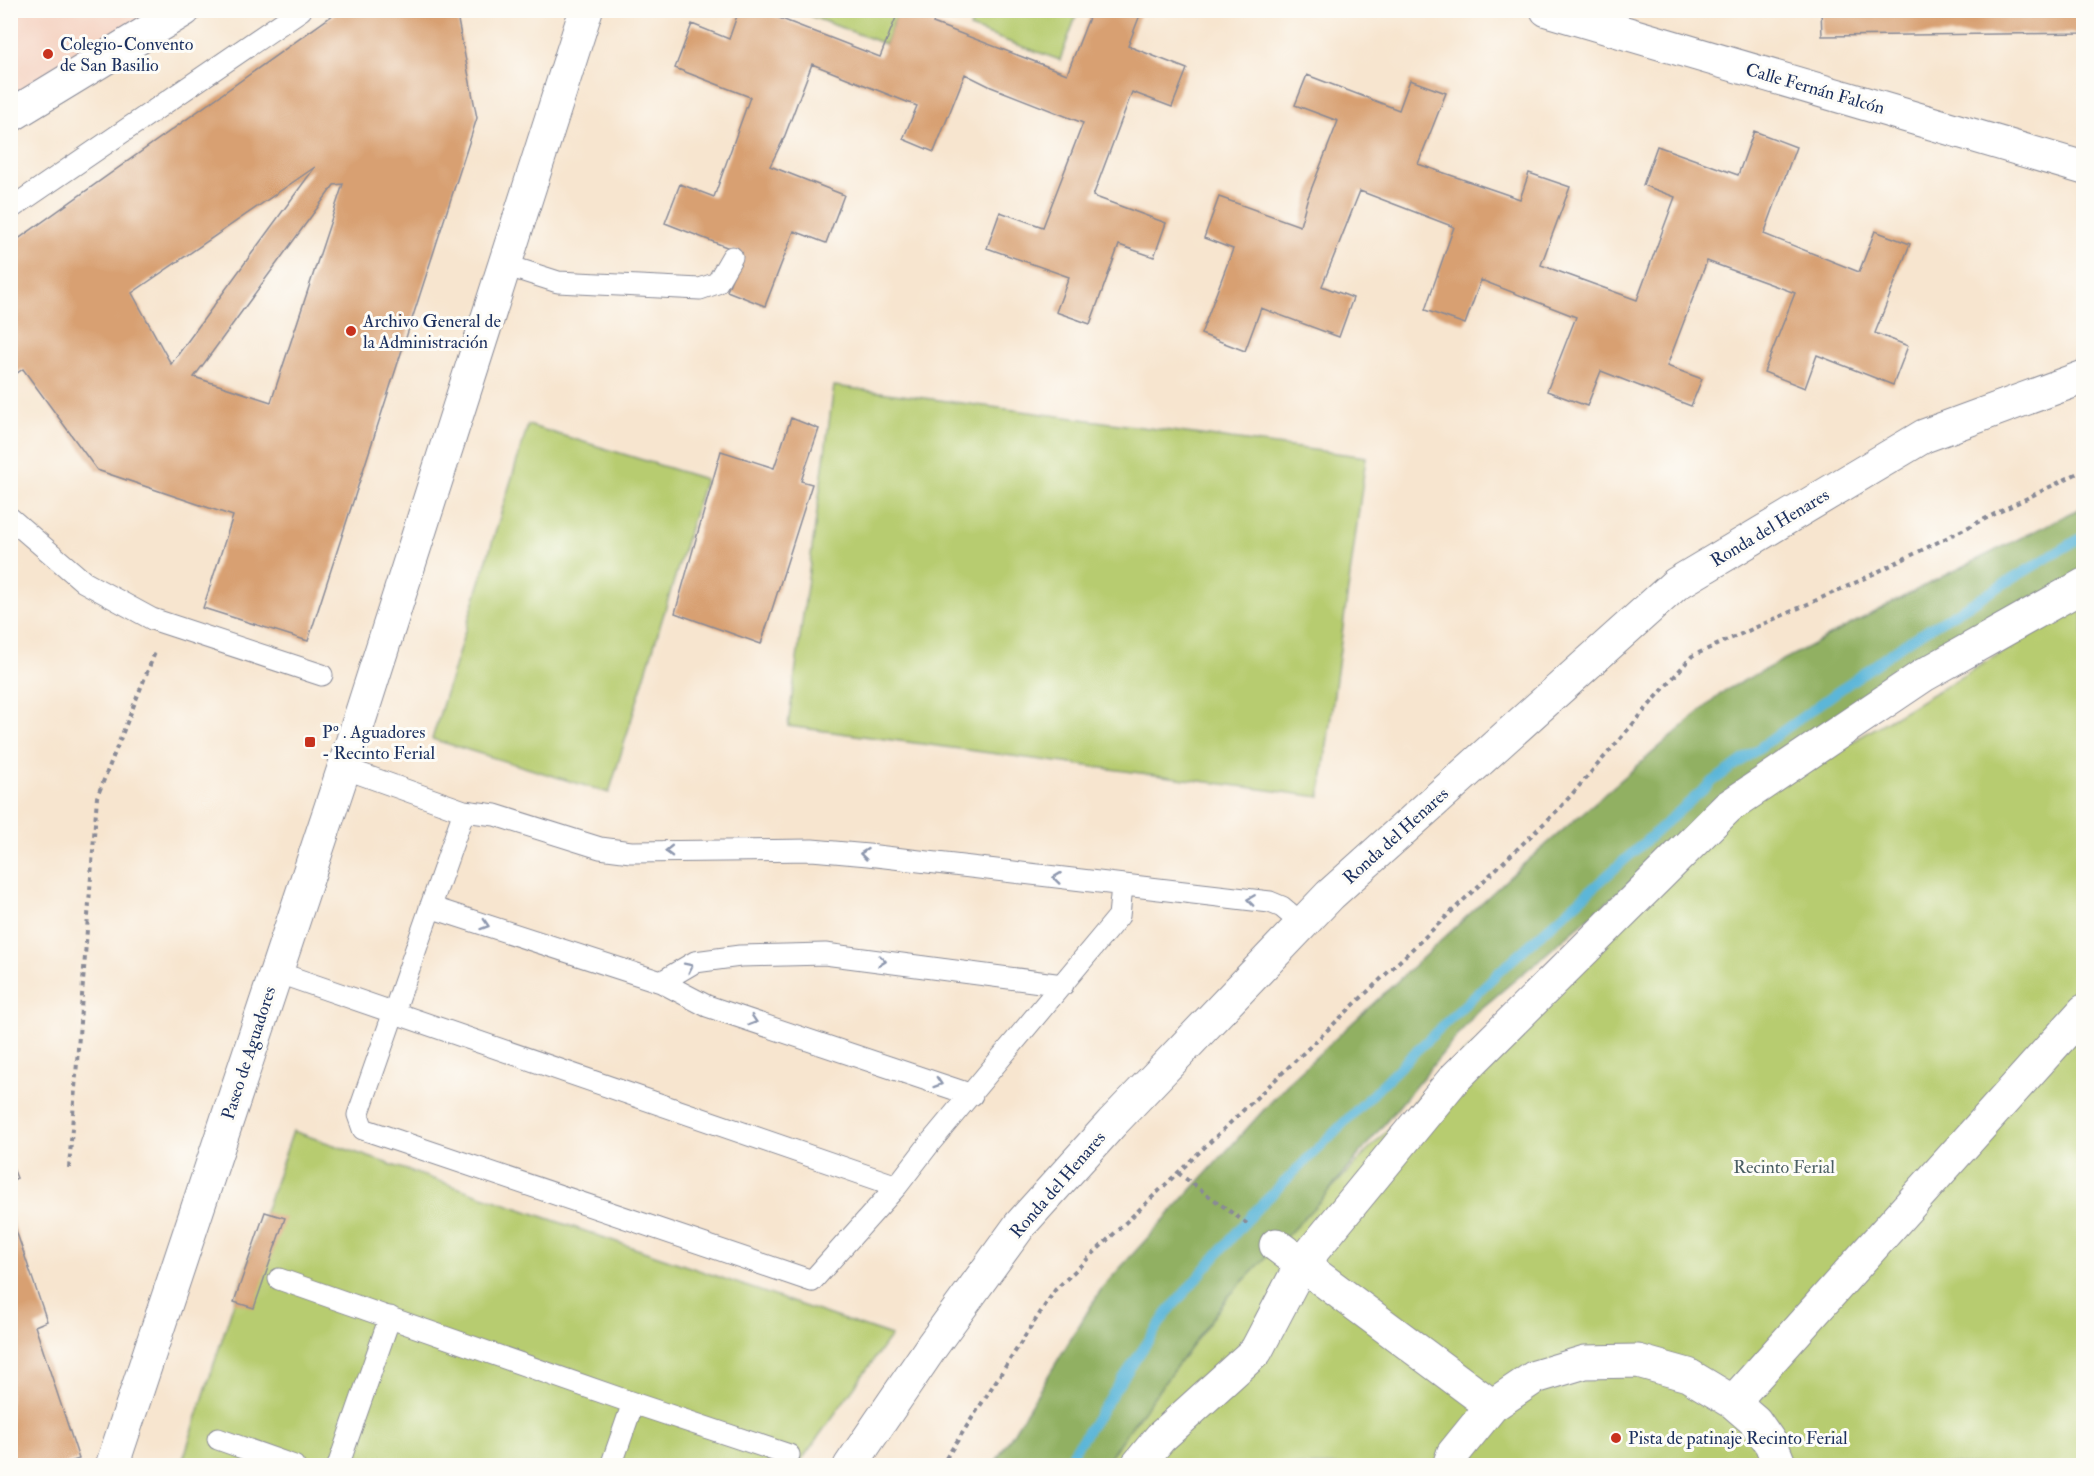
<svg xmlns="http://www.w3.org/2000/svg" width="2094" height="1476" font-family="'IM FELL Double Pica',serif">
<rect width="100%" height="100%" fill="#fdfcf7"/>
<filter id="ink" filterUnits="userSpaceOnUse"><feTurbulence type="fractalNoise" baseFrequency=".0167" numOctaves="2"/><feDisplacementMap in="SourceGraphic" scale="12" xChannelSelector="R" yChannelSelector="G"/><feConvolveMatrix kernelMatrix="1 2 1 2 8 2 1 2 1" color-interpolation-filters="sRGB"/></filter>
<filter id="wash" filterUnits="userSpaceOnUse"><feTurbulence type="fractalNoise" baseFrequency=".008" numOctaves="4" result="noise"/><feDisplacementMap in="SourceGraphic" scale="24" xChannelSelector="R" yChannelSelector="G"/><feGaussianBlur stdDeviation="1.35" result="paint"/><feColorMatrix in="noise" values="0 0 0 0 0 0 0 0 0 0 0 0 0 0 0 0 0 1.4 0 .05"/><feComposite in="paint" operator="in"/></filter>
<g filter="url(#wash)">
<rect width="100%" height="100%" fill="#f7e5cf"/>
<path fill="#f5d3c2" d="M11,10l149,1 -149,87z"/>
<path fill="#b7cc70" stroke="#697e67" stroke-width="1.5" d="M977,10h101v1l-18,49 -90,-32z
M812,11v-1l86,1 -13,33 -75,-28z
M834,386l532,71 -46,340 -532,-71z
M528,425l177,54 -96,314 -177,-54z
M2083,604v861l-978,1 15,-24 108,-145 214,-224 291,-260z
M293,1131l598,205 -93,129 -617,1 53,-164z"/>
<path fill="#91b062" stroke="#567060" stroke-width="1.5" d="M2083,507v66l-354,226 -253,214 -153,185 -95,99 -108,145 -15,23 -112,1 109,-178 189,-208 228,-212 205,-177 200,-105z"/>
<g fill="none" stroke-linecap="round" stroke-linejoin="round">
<path stroke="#5bb6d8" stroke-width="10" d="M1064,1466l103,-153 86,-100 161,-160 88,-84 210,-187 193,-139 179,-107"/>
</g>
<g id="blocks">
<path fill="#d8a072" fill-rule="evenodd" d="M340,10h116l21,108 -169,523 -105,-33 30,-92 -136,-46 -74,-101 -13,9v-133zM315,167l-144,197 -39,-71zM343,184l-72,218 -77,-25 140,-192z
M739,10h37l-2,6 106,41 19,-47h40l-6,13 134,51 25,-64h37l11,5 -12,31 59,23 -15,38 -40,-15 -39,104 73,27 -12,34 -35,-12 -29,79 -34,-12 13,-35 -82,-29 13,-36 43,15 40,-104 -92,-36 -26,-13 -31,78 -31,-13 14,-33 -105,-42 -28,74 -14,28 74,29 -18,48 -32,-12 -29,75 -38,-15 15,-38 -77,-30 15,-39 34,13 36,-100 -75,-29 17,-44 37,15z
M1821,10h262v23l-261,3z
M1307,75l92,35 11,-30 36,13 -28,71 102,35 9,-26 41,14 -29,78 96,35 38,-103 -32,-12 14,-39 81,29 16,-44 42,16 -32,87 95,38 16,-41 35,13 -35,89 33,13 -15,39 -76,-30 -12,33 -41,-16 31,-79 -88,-32 -40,105 35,13 -11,27 -90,-35 -14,35 -40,-15 29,-74 -95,-37 -16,44 -40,-14 29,-83 -94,-36 -38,95 31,12 -14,39 -78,-29 -16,43 -44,-17 32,-85 -29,-11 15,-41 81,29 7,-26 31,-79 -43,-16z
M791,418l28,11 -18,52 11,3 -51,160 -86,-31 46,-162 53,17z
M10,1161l7,17 -7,3z
M265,1212l20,6 -31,90 -20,-6z
M10,1213l37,108 -12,5 44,133 -21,7h-46l-2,-6z"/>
</g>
</g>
<g filter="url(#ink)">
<use href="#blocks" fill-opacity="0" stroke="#898a96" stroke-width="1.5"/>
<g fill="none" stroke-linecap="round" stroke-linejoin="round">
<defs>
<path id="lane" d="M10,209l291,-199
M505,265l53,17 142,7 17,-6 15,-26
M10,518l74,64 68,37 170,56
M344,768l120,43 31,4 105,33 31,4 181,-2 56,5 402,47 12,5 20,17
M464,811l-106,304 5,14 449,152 85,-95 33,-43 189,-227 3,-30
M430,907l231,75 34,-20 45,-6 85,-2 238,31
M276,972l621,214
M661,982l46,24 265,89
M279,1279l354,124 156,52
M218,1439l76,27
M338,1466l52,-149
M611,1466l22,-63"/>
<path id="street" d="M1547,10l537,158
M10,116l174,-106
M1276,1245l216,161
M1733,1402l351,-391
M112,1466l232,-698 242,-758
M850,1466l82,-120 88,-121 92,-102 218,-228 346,-311 248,-148 160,-59
M1137,1466l23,-28 96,-87 45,-86 152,-185 275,-273 196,-132 160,-90
M1449,1466l4,-12 39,-48 43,-29 50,-15 53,-1 50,14 45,27 22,19 16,23 9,22"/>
</defs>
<use href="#lane" stroke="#898a96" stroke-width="23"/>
<use href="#street" stroke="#898a96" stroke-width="35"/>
<path stroke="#898a96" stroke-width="4" stroke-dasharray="4.5 4.5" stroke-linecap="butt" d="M69,1168l28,-371 59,-147
M1178,1173l72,53
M941,1466l114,-176 504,-481 133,-153 167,-75 225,-111"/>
<use href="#lane" stroke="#fff" stroke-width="21"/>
<use href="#street" stroke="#fff" stroke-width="33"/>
</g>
<defs><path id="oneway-chevron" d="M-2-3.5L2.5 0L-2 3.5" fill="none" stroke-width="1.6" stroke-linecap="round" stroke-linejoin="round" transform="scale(1.5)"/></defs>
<g stroke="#8d97ae">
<use href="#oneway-chevron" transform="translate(669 851) rotate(179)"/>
<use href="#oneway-chevron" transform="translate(864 854) rotate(-174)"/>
<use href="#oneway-chevron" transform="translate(1057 878) rotate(-173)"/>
<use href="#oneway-chevron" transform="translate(1251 900) rotate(-172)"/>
<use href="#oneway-chevron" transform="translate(485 925) rotate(18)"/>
<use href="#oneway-chevron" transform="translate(882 961) rotate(7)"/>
<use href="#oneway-chevron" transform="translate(689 967) rotate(-26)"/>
<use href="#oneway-chevron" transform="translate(753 1021) rotate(18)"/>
<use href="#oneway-chevron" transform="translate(938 1083) rotate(18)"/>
</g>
</g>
<g fill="#c8321e" stroke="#fdfcf7" stroke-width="2">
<circle cx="48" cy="54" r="6"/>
<circle cx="351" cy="331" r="6"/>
<rect x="304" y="736" width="12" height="12" rx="3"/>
<circle cx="1616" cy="1438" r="6"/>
</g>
<g text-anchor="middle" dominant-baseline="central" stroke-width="6" stroke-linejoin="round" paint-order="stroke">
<g font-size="18" fill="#1b2f5e" stroke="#fdfcf7" text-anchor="start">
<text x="60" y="44">Colegio-Convento<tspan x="60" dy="21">de San Basilio</tspan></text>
<text x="363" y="321">Archivo General de<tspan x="363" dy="21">la Administración</tspan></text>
<text x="322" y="732">Pº . Aguadores<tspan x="322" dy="21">- Recinto Ferial</tspan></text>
<text x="1628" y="1438">Pista de patinaje Recinto Ferial</text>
</g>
<g font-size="18" fill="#1b2f5e" stroke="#fdfcf7">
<text transform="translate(1815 89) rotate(16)">Calle Fernán Falcón</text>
<text transform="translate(1770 528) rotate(-31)">Ronda del Henares</text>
<text transform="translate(1396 836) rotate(-42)">Ronda del Henares</text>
<text transform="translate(249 1053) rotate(-72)">Paseo de Aguadores</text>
<text transform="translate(1058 1185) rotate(-49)">Ronda del Henares</text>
</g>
<g font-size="18" fill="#4a5e63" stroke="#fdfcf7">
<text x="1784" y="1167">Recinto Ferial</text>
</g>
</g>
<rect width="2094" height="1476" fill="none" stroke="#fdfcf7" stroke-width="36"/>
</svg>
